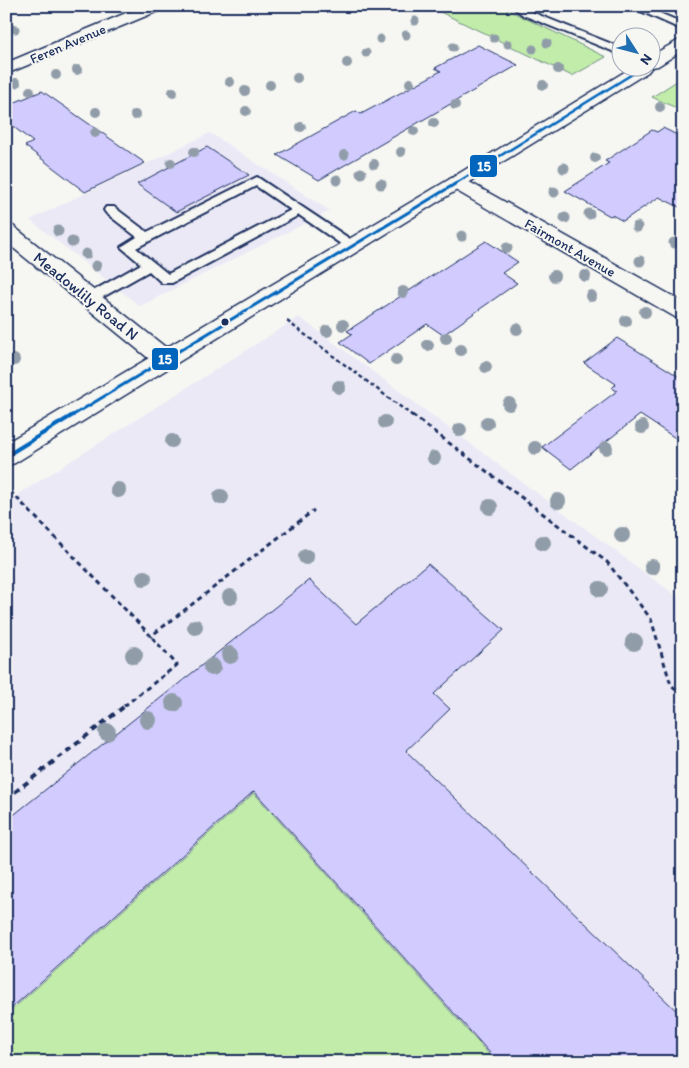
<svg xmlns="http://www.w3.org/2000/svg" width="689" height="1068" font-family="Itim,sans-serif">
<rect width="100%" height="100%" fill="#f6f6f2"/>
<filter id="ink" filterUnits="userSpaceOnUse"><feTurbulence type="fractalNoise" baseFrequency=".02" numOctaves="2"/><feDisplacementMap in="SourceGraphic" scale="10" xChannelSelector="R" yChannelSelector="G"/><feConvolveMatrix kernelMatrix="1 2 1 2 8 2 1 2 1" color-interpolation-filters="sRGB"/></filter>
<g filter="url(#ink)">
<path fill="#ebe9f6" d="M210,133l120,78 -190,95 -110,-86z
M299,317l384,284v461h-677v-560z"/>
<path fill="#c1eca9" stroke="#6e8e84" d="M428,6h72l106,51 -34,19z
M683,77v34l-31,-14z
M254,793l242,269h-490v-47z"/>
<path fill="#d1cbfe" stroke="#1b2f5e" d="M478,45l40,20 -199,115 -42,-25 79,-44 5,3 80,-43 -6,-3z
M42,91l103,72 -60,29 -60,-46 8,-4 -27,-21v-15z
M663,128l20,10v71l-24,-12 -36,24 -11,-6 -2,1 -45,-25 44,-28 -4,-2 47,-31 5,2z
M207,147l42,28 -73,37 -39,-28z
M486,241l32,21 -16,11 15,10 -74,52 -16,-11 -58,40 -29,-22 12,-8 -5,-3z
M617,338l66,41v64l-43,-28 -69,54 -29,-22 75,-56 -5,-3 4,-4 -32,-21z
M428,564l76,66 -70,64 16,15 -44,42 277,266v45h-185l-244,-271 -248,222v-192l303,-241 47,44z"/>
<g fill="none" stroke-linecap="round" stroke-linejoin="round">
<defs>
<path id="service" d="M511,6h12l6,5 93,37v7l-99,-40z
M629,6h14l40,17v7z
M257,177l99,66 2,3 -2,3h-8l-49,-34 -127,68h-10l-13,-12 -55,31h-10l-2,-3 2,-3 57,-32 -20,-17 16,-10 -31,-24 -2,-3 2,-3h8l33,25zM256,186l35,24 -123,64 -32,-26z"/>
<path id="minor" d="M143,6h22l-2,3 -157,65v-11z
M457,177l7,2 219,123v18l-8,-3 -225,-130 -3,-4 3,-4z
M6,225l7,1 161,128 4,6 -4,6 -8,2 -8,-2 -152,-124z"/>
<path id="secondary" d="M683,38v12l-25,16 -6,1v-12z
M631,68h20l-3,4 -633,391 -9,3v-23l444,-264z"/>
</defs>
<use href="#service" stroke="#1b2f5e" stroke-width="4"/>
<use href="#minor" stroke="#1b2f5e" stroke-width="3"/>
<use href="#secondary" stroke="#1b2f5e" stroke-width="3"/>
<path stroke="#1b2f5e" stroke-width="2.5" stroke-dasharray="4 3" stroke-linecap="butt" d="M287,321l127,96"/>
<path stroke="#1b2f5e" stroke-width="3" stroke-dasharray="5 4" stroke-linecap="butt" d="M412,415l195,147 44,57 20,66 12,10
M10,491l141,145 163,-126
M124,706l53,-41 -26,-29"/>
<path stroke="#1b2f5e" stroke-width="4" stroke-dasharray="6 5" stroke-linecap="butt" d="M6,799l120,-94"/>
<use href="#service" fill="#f6f6f2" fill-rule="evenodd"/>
<use href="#minor" fill="#f6f6f2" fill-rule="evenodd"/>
<use href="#secondary" fill="#f6f6f2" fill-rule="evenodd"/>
<defs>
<path id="bus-1-far2" d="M453,185l189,-117"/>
<path id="bus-1-far1" d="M70,417l385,-233"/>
<path id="bus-1" d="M6,456l67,-41"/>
</defs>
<use href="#bus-1-far2" stroke="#f6f6f2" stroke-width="5"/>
<use href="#bus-1-far1" stroke="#f6f6f2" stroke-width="6"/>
<use href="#bus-1" stroke="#f6f6f2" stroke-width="8"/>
<use href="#bus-1-far2" stroke="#0065bd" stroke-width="2.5"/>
<use href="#bus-1-far1" stroke="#0065bd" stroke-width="3"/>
<use href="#bus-1" stroke="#0065bd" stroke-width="4"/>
</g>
<g fill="#909da9">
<circle cx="415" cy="21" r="4.5"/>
<circle cx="15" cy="29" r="4.5"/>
<circle cx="406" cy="35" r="4.5"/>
<circle cx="494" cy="38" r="4.5"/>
<circle cx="380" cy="39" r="4.5"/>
<circle cx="547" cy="43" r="4.5"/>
<circle cx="508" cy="44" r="4.5"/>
<circle cx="453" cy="47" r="4.5"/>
<circle cx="533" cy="49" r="4.5"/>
<circle cx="366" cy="53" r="4.5"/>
<circle cx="347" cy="63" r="5"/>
<circle cx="558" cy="69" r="5"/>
<circle cx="77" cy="70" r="5"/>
<circle cx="56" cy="75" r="5"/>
<circle cx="297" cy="78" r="5"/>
<circle cx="230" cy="82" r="5"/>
<circle cx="16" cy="83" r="5"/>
<circle cx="410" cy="83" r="5"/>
<circle cx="270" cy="85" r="5"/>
<circle cx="543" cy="85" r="5"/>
<circle cx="30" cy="91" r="5"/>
<circle cx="245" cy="91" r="5"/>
<circle cx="173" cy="92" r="5"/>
<circle cx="455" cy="105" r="5"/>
<circle cx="660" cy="107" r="5"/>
<circle cx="246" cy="111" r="5"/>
<circle cx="96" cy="112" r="5"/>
<circle cx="135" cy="115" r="5"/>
<circle cx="434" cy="123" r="5"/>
<circle cx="301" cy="127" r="5"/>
<circle cx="414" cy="131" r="5"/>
<circle cx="95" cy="133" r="5"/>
<circle cx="194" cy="152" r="5"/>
<circle cx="401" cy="152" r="5"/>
<circle cx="344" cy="155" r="5"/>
<circle cx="595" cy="158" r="5"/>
<circle cx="171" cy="163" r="5"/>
<circle cx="374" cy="164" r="5"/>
<circle cx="564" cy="168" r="5.5"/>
<circle cx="361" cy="173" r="5.5"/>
<circle cx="337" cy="180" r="5.5"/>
<circle cx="381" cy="184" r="5.5"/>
<circle cx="554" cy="192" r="5.5"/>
<circle cx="589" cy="214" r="5.5"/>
<circle cx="565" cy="218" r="5.5"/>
<circle cx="637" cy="227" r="5.5"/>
<circle cx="58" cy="231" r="5.5"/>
<circle cx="462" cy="236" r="5.5"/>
<circle cx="72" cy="242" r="5.5"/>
<circle cx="674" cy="243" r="5.5"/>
<circle cx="507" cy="248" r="5.5"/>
<circle cx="86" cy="254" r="5.5"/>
<circle cx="640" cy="261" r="5.5"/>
<circle cx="96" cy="266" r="5.5"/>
<circle cx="554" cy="276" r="6"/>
<circle cx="585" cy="276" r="6"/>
<circle cx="403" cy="292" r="6"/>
<circle cx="591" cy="296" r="6"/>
<circle cx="645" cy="312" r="6"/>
<circle cx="626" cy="321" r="6"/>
<circle cx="343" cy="325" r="6"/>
<circle cx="517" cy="329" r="6"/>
<circle cx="327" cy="331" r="6"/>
<circle cx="446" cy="338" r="6"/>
<circle cx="428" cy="345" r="6"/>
<circle cx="461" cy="350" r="6"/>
<circle cx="14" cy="360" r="6"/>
<circle cx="396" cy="360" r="6"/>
<circle cx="486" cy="367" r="6"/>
<circle cx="339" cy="387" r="7"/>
<circle cx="509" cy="404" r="7"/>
<circle cx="385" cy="422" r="7"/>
<circle cx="487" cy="423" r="7"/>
<circle cx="642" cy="427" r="7"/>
<circle cx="460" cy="430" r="7"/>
<circle cx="172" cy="441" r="7"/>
<circle cx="535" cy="448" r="7"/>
<circle cx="606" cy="448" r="7"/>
<circle cx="434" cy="458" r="7"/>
<circle cx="118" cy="490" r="8"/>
<circle cx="221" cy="497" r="8"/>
<circle cx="558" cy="501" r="8"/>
<circle cx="490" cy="507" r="8"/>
<circle cx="622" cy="535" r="8"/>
<circle cx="543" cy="543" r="8"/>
<circle cx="306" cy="557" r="8"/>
<circle cx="652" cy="567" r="8"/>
<circle cx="144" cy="578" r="8"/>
<circle cx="600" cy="589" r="8"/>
<circle cx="230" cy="597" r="8"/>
<circle cx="195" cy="627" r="8"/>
<circle cx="634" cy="642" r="9"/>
<circle cx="134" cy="655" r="9"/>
<circle cx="230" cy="655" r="9"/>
<circle cx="212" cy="667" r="9"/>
<circle cx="174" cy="703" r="9"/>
<circle cx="148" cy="720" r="9"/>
<circle cx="107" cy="732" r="9"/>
</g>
</g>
<circle fill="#1b2f5e" stroke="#f6f6f2" stroke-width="2" cx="225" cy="322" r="4.5"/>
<g text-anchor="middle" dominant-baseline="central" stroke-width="4" stroke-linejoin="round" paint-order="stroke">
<g font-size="14" fill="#1b2f5e" stroke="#f6f6f2">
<text transform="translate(68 44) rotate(-23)">Feren Avenue</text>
<text transform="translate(570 248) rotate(30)">Fairmont Avenue</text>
</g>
<g font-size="16" fill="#1b2f5e" stroke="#f6f6f2">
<text transform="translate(86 296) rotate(39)">Meadowlily Road N</text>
</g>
</g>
<g stroke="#f6f6f2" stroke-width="2">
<rect x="469" y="154" width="29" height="24" rx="5" fill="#0065bd"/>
<rect x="151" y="347" width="28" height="24" rx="5" fill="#0065bd"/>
</g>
<g font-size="14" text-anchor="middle" font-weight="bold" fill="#fff">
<text x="484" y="171">15</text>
<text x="165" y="364">15</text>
</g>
<rect width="689" height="1068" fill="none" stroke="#f6f6f2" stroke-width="25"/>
<rect x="12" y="12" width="664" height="1043" fill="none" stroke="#1b2f5e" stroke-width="2" filter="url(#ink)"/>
<g transform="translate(636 52) rotate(126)"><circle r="24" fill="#f6f6f2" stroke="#9ea6b7"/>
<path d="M0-4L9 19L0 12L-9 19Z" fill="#1f6fb2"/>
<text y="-8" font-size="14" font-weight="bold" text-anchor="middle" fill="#1b2f5e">N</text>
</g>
</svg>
